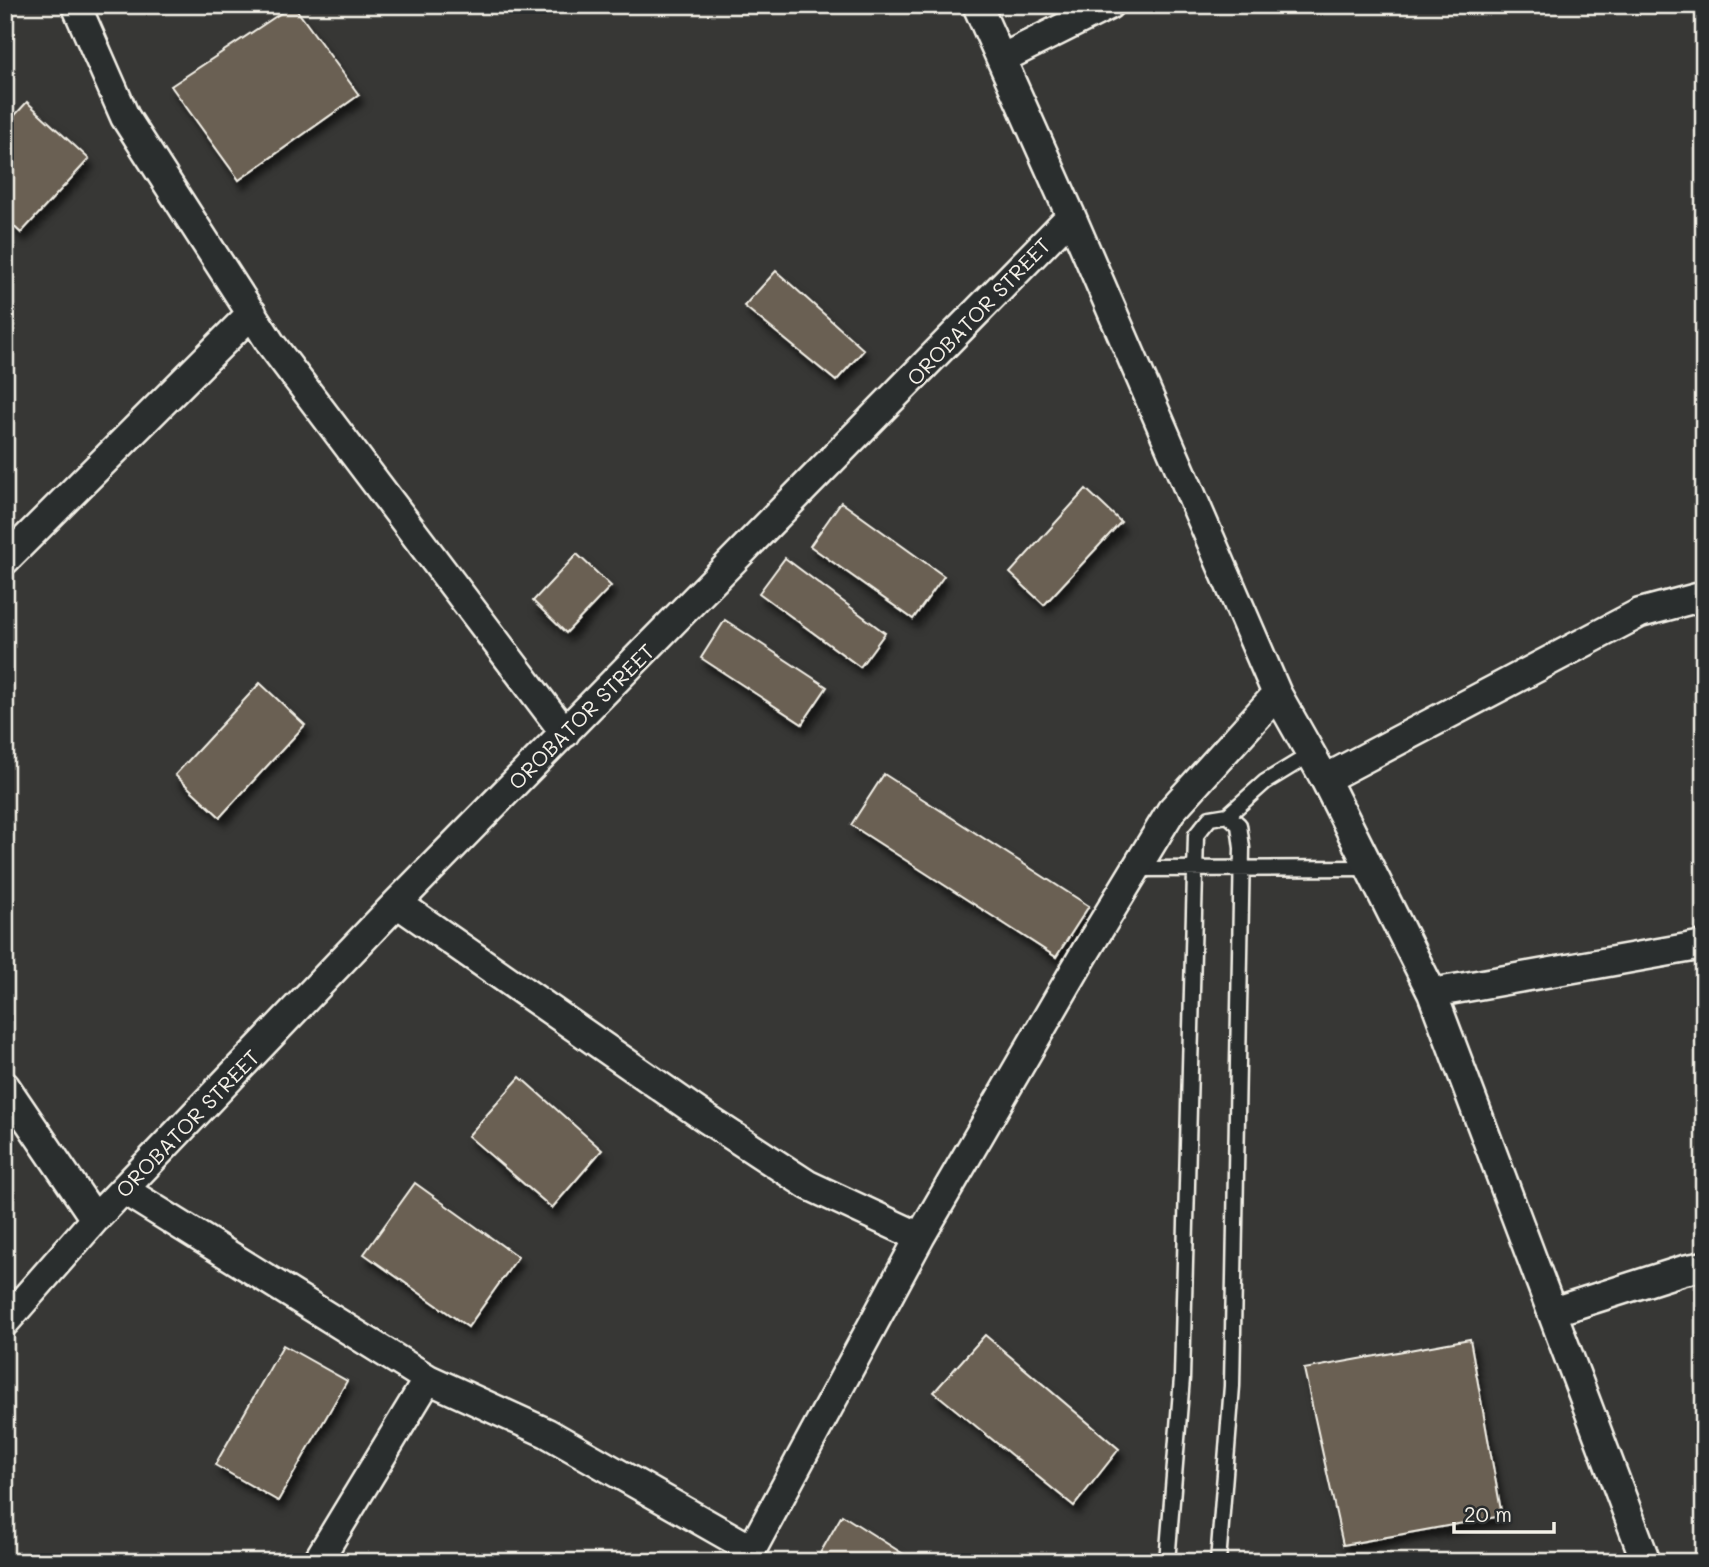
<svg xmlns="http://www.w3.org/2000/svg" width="1709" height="1567" font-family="Mali,sans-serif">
<defs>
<filter id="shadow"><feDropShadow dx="4.5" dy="8" stdDeviation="3.5" flood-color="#0009"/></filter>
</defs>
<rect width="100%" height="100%" fill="#373735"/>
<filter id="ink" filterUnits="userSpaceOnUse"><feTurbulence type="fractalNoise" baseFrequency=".0143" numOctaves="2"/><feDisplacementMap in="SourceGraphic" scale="14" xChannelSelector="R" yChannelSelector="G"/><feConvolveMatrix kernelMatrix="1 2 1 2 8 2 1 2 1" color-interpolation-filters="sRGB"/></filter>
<g filter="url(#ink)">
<path fill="#6b6052" stroke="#f4f1e8" stroke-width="2" filter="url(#shadow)" d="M293,5l66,90 -120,85 -68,-94z
M27,102l62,57 -68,74 -16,-15v-92z
M776,271l88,79 -28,31 -92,-75z
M1086,489l35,33 -77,83 -34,-32z
M841,502l103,74 -31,43 -103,-73z
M577,554l34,32 -45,47 -33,-32z
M785,558l100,75 -25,34 -101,-74z
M725,620l102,67 -25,37 -101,-66z
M260,683l45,42 -85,92 -45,-42z
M884,774l205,132 -33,51 -205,-132z
M520,1077l82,73 -50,58 -84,-72z
M415,1183l103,74 -50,70 -104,-73z
M985,1335l134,114 -45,57 -140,-114z
M1470,1339l32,177 -159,29 -39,-176z
M283,1345l64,36 -69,120 -63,-36z
M842,1515l74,47h-101z"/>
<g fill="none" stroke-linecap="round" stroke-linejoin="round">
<defs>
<path id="service" d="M1228,815l37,-33 46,-28
M1136,869l234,-1
M1167,1562l15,-184 14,-543 14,-17 18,-3 11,10 3,23 -10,538 -14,176"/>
<path id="minor" d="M76,5l49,112 146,227 294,389
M977,5l94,211 206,478 48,85 107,214 214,569
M1001,59l108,-54
M5,560l247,-247
M1325,779l315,-166 64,-17
M397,903l310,216 101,66 112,52
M1432,993l272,-48
M5,1086l90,133
M124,1190l304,189 119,54 204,116
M1552,1312l132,-42 20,-4
M5,1322l90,-103 302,-316 674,-687
M317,1562l111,-183
M745,1562l175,-325 166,-286 85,-140 106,-117"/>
</defs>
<use href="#service" stroke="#f4f1e8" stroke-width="19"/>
<use href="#minor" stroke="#f4f1e8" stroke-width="33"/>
<use href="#service" stroke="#2a2d2e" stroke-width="14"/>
<use href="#minor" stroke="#2a2d2e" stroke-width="28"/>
</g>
</g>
<g text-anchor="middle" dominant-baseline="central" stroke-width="5" stroke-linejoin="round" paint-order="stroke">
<g font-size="21" fill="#f4f1e8" stroke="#2a2d2e">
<text transform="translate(978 311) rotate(-46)">OROBATOR STREET</text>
<text transform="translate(581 716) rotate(-45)">OROBATOR STREET</text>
<text transform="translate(187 1123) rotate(-46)">OROBATOR STREET</text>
</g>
</g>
<rect width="1709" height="1567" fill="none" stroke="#2a2d2e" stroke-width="28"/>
<rect x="14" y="14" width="1681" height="1539" fill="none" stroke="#f4f1e8" stroke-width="2.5" filter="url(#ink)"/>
<path d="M1454 1522v10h100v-10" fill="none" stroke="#f4f1e8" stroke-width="3.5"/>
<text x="1464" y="1522" font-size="21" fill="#f4f1e8" stroke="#2a2d2e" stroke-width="5" paint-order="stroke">20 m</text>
</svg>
